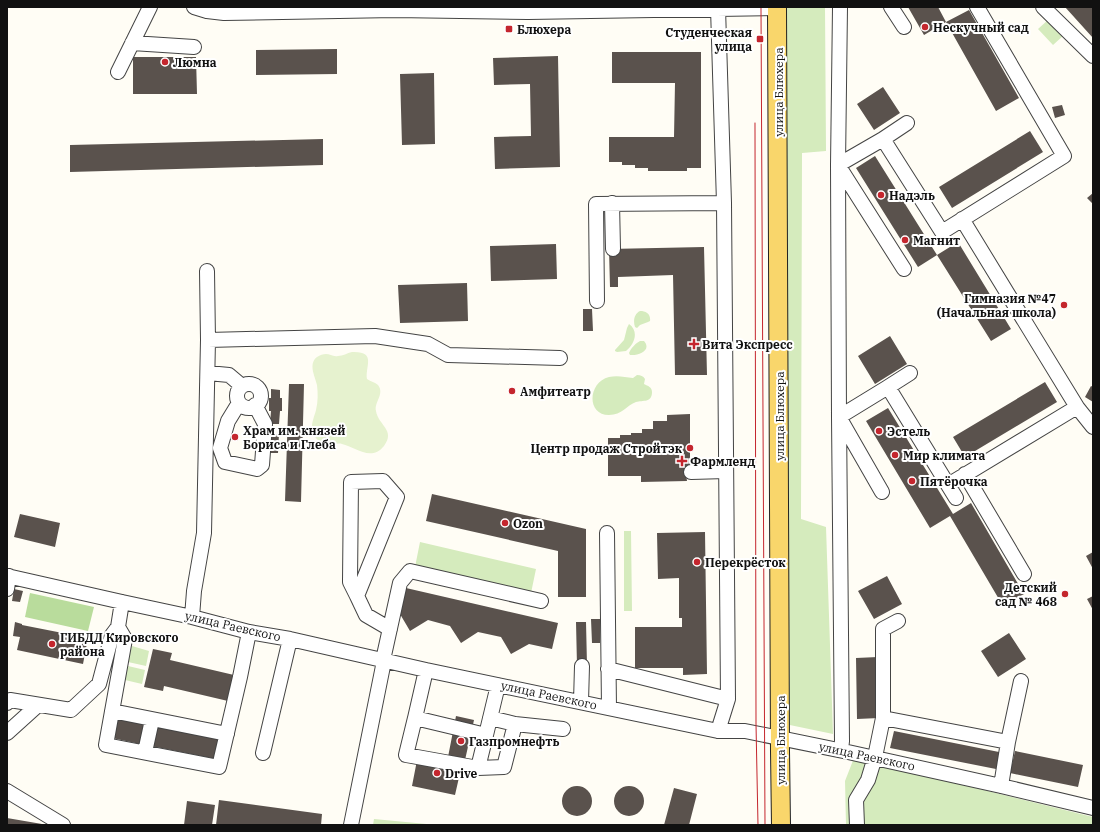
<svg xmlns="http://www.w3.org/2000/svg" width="1100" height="832" font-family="'IBM Plex Serif',serif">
<rect width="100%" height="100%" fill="#fffdf5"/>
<path fill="#d5ebbd" d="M785,7h40l1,144 -24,2 -1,366 25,8 7,207 -48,-10z
M1049,19l15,16 -11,10 -15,-16z
M640,311c6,0 11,3 10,10l-2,1 -8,3 -3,3 -2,-1c-2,-6 -1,-13 5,-16z
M629,324c10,7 6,20 -3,27l-9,1 -2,-1v-1l9,-10 3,-12z
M640,341h4c8,9 -5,15 -14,14l-1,-2c2,-5 7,-10 11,-12z
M637,375c4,0 6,1 8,4l-1,5c4,2 8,3 8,8 0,11 -9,8 -16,10 -9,3 -14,13 -27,13 -23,0 -21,-33 0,-38 8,-2 16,0 24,1z
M624,531h7l1,80h-8z
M420,542l116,27 -5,24 -116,-26z
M132,646l17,5 -3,15 -18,-4z
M128,666l17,4 -3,14 -17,-4z
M854,758l239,59v8h-247l-1,-44z
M374,819l63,6h-64z"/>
<path fill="#b9dc9c" d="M30,593l64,14 -6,24 -63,-14z"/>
<path fill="#e6f2cf" d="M352,352c25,-1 13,14 15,27 4,3 8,3 11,6 7,9 -4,17 -2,26 2,14 20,19 8,35 -13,16 -29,1 -42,-2 -3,-1 -6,0 -9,1 -8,1 -17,-4 -20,-12 -3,-8 1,-15 3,-23 2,-8 2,-17 1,-25 -2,-9 -9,-21 0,-28 3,-2 6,-3 9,-3 4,0 7,3 12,2 5,0 9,-3 14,-4z"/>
<path fill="#5a524d" d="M908,7h30l8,15 -22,13z
M1065,7h28v31z
M969,10l50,88 -23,13 -50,-89z
M337,49v25l-81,1v-25z
M612,52h89v116h-14v3h-39v-3h-13v-3h-13v-3h-13v-25h65l1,-54h-63z
M558,56l2,111 -65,2 -1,-32 37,-1 -1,-52 -36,1 -1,-27z
M133,57h63l1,37h-64z
M434,73l1,71 -33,1 -2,-71z
M883,87l17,26 -26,17 -17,-26z
M1062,105l3,10 -10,3 -3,-11z
M1030,131l13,21 -91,56 -13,-21z
M323,139v26l-253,7v-27z
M875,156l62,99 -19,12 -62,-99z
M1093,193v11l-6,-6z
M958,242l53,87 -20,12 -54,-86z
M556,244l1,35 -66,2 -1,-35z
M704,247l3,128h-32l-2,-100 -55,2v10h-8l-1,-38z
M467,283l1,38 -68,2 -2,-38z
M583,309h9l1,22h-10z
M890,336l17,28 -32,20 -17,-28z
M1045,382l12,20 -92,55 -12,-20z
M289,384h15l-3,118 -16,-1z
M1091,386l2,1v15l-8,-5z
M271,389l9,1v8h2v13h-2l-1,13h-9l1,-13h-2v-13h2z
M888,408l65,106 18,-11 53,91 -21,12 -53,-90 -20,12 -64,-107z
M690,414v60h-4l1,7 -46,1v-6h-33v-38h12v-3h11v-2h11v-4h11v-8h14v-6z
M269,434h10l-1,19h-10z
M432,494l154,35v68h-28v-46l-132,-30z
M20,514l40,9 -5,24 -41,-10z
M705,532l2,142 -24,1v-7h-48v-41h47v-9h-3v-40l-21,1 -1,-46z
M1093,552v17l-7,-13z
M887,576l15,28 -28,15 -16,-28z
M406,588l152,35 -6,26 -23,-5 -18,10 -10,-17 -23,-5 -17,11 -11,-17 -22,-6 -18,11 -10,-17z
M14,589l9,2 -3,11 -8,-1z
M1093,596v14l-6,-11z
M591,619h9v24h-8z
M15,622l7,2v1l66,13 -5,26 -66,-14 3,-13 -7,-1z
M576,622h10l1,43 -10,1z
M1009,633l17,26 -28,18 -17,-26z
M153,649l19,4 -2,7 64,15 -6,26 -64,-15 -1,5 -19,-4z
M878,657l1,61 -22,1 -1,-61z
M456,716l18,4 -9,40h-2l-8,35 -43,-9 7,-36 29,7z
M116,717l29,5 -5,22 -28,-6z
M155,724l66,13 -5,22 -65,-13z
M894,731l110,22 -3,17 -111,-22z
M1015,751l68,14 -5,22 -68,-14z
M562 801a15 15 0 1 1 30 0a15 15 0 1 1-30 0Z
M614 801a15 15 0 1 1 30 0a15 15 0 1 1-30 0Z
M674,788l23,6 -8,31h-25z
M219,800l103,14 -1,11h-105z
M187,801l28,4 -3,20h-28z
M7,818l35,6v1h-35z"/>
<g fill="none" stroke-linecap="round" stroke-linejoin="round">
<defs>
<path id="minor" d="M194,7l13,4 17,2 171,-3 133,2 249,-4
M840,7l-2,158 1,252 3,324 -1,9
M891,7l13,20
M1043,7l50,49
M718,8l6,195
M132,43l62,4
M118,72l32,-65
M883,139l24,-16
M612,203l1,46
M904,269l-66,-104 45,-26 59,93 122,-76 -87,-149
M597,301l-1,-97 128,-1 4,496 -10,32
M208,340l167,-4 53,8 20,11 112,3
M208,373l21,2 13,11
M237 396a12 12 0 1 1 24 0a12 12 0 1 1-24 0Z
M888,387l22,-14
M239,403l-11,18 -8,27 5,14 32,7 5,-4 3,-41 -10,-19
M1077,407l16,20
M691,472l35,-1
M965,474l59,100
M948,485l8,13
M882,492l-43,-75 49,-30 60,98 129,-78 -115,-188
M607,533l2,175
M7,576l115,26 70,15 57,15 41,7 136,31 292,61h27l103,21 153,34 92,22
M7,589l2,-13
M357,596l-7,-14 1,-100 32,-1 14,16 -40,99 9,19 24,14
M122,602l-4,25 7,12 -19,106 113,22 21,-90 9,-45
M192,617l2,-26 10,-58 4,-193 -1,-69
M608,669l120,30
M426,670l-11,48 71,17 12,-50
M581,702l1,-36
M7,703l3,-3 61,10 28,-26 13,-49 6,-8
M112,711l115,23
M415,718l-9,37 72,13 8,-33
M490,718l25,6 48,5
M883,718v-89l15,-8
M7,733l31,-28
M145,752l7,-32
M263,753l27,-114
M478,768l26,-1 11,-43
M1001,786l7,-44 13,-61
M7,791l56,34
M351,825l32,-159v-6l17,-77 10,-12 131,30
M857,825l-1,-25 12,-20 7,-23 8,-39 125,24"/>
<path id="major" d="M777,7l3,744 1,74"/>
</defs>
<use href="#minor" stroke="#444" stroke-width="16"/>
<use href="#major" stroke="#222" stroke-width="20"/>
<use href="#minor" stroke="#fff" stroke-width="14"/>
<use href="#major" stroke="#f9d66b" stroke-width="18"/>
<path stroke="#c4262e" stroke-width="1" d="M761,7l4,818
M755,123l1,601 2,101"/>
</g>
<g fill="#c4262e" stroke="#fff" stroke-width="1.5">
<circle cx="925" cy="27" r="4"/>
<rect x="505" y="25" width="8" height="8" rx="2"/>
<rect x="756" y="35" width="8" height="8" rx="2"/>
<circle cx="165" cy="62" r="4"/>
<circle cx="881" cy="195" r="4"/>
<circle cx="905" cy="240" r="4"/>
<circle cx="1064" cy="305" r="4"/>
<path d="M692 338h4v4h4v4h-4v4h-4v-4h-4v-4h4z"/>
<circle cx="512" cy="391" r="4"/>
<circle cx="879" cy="431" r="4"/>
<circle cx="235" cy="437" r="4"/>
<circle cx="690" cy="448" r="4"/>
<circle cx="895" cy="455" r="4"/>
<path d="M680 455h4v4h4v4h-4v4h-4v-4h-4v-4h4z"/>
<circle cx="912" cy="481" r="4"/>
<circle cx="505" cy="523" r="4"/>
<circle cx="697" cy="562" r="4"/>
<circle cx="1065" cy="594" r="4"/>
<circle cx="52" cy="644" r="4"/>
<circle cx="461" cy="741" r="4"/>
<circle cx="437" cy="773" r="4"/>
</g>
<g text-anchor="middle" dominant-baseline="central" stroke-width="4" stroke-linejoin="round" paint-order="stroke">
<g font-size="12" font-weight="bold" fill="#111" stroke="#fff" text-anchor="start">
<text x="933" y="27">Нескучный сад</text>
<text x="517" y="29">Блюхера</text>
<text x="752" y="32" text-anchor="end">Студенческая<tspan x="752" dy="14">улица</tspan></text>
<text x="173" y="62">Люмна</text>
<text x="889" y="195">Надэль</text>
<text x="913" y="240">Магнит</text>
<text x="1056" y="298" text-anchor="end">Гимназия №47<tspan x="1056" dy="14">(Начальная школа)</tspan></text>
<text x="702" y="344">Вита Экспресс</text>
<text x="520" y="391">Амфитеатр</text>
<text x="243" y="430">Храм им. князей<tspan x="243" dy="14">Бориса и Глеба</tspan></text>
<text x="887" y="431">Эстель</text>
<text x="682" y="448" text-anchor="end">Центр продаж Стройтэк</text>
<text x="903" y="455">Мир климата</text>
<text x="690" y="461">Фармленд</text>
<text x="920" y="481">Пятёрочка</text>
<text x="513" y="523">Ozon</text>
<text x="705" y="562">Перекрёсток</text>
<text x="1057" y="587" text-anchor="end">Детский<tspan x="1057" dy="14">сад № 468</tspan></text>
<text x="60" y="637">ГИБДД Кировского<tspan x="60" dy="14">района</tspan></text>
<text x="469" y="741">Газпромнефть</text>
<text x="445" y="773">Drive</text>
</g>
<g font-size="12" fill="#111" stroke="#fff">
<text transform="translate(778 92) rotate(-90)">улица Блюхера</text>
<text transform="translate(779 416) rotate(-90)">улица Блюхера</text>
<text transform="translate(233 626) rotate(13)">улица Раевского</text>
<text transform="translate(549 695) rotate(12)">улица Раевского</text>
<text transform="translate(780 740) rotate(-90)">улица Блюхера</text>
<text transform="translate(867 756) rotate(12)">улица Раевского</text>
</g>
</g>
<rect width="1100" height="832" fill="none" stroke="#111111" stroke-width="16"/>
</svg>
